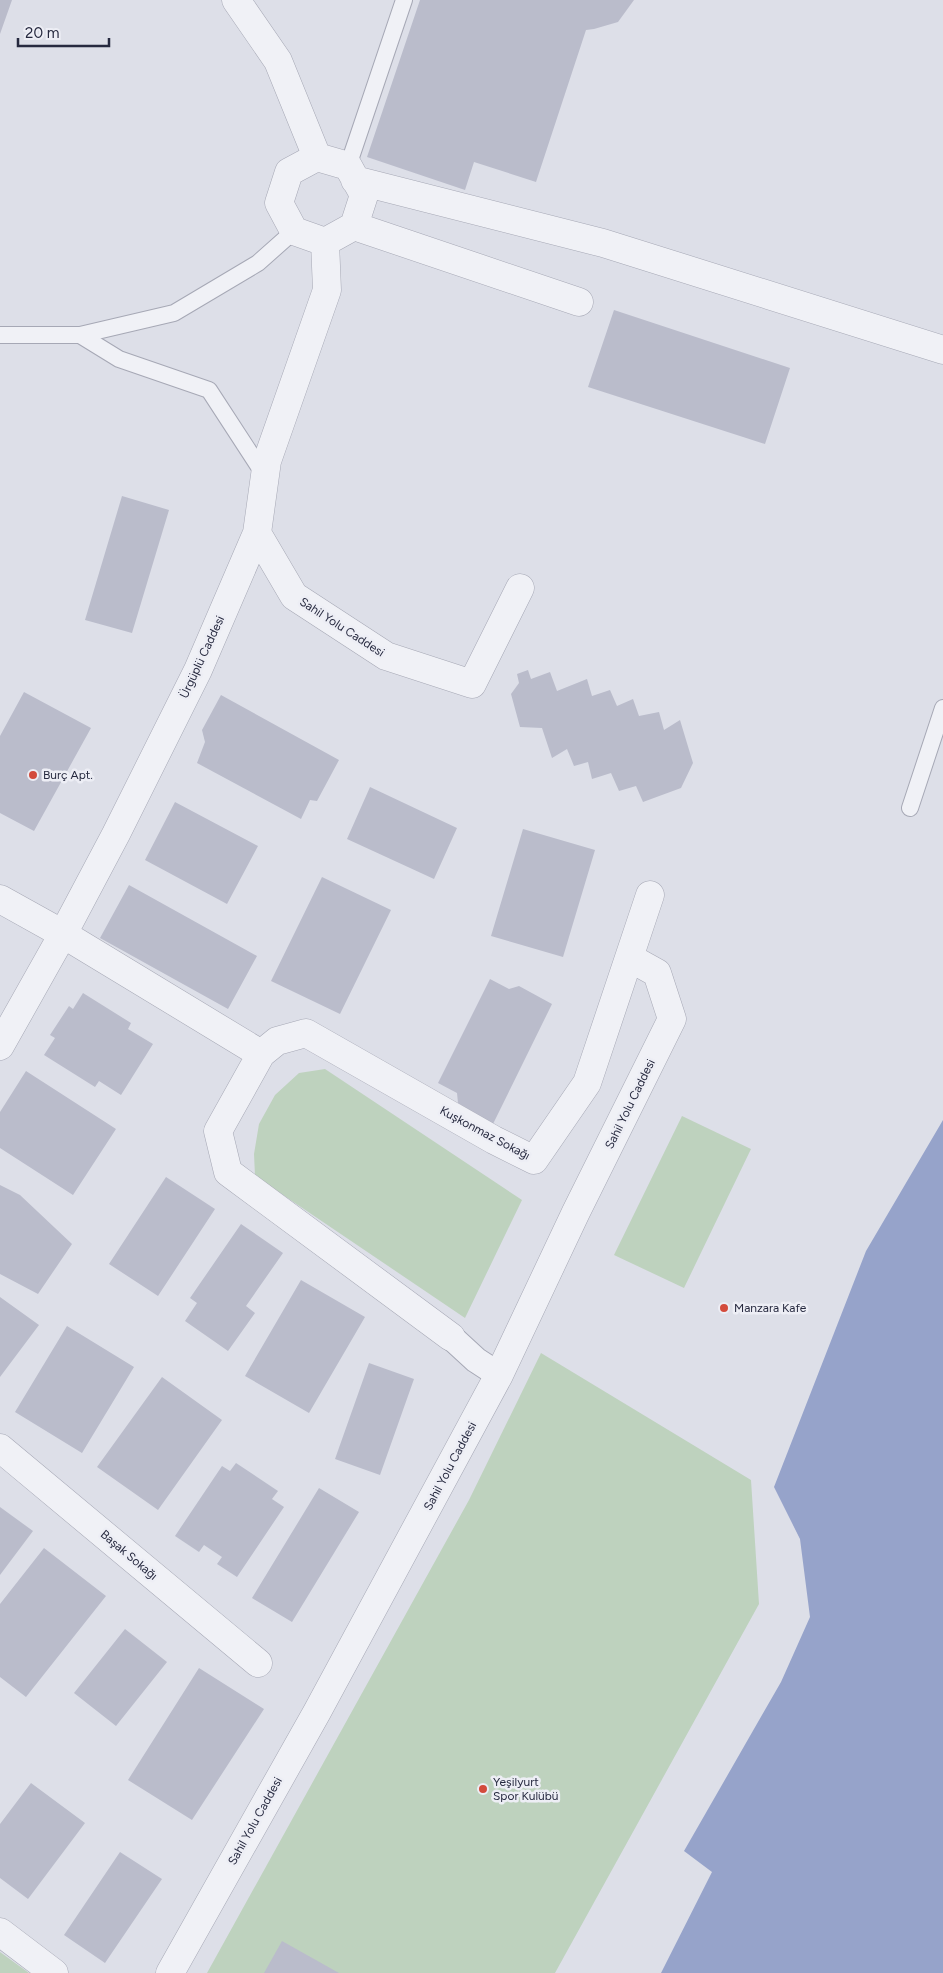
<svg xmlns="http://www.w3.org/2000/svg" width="943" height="1973" font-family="Figtree,sans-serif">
<rect width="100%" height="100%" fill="#dddfe8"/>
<path fill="#bed2be" d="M325,1069l197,131 -57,118 -210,-142 -1,-22 5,-30 16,-29 24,-22z
M682,1116l69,33 -67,139 -70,-33z
M541,1353l210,127 8,124 -204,369h-348l262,-473z
M0,1952l29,21h-29z"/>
<path fill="#96a3ca" d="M943,1120v853h-282l51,-101 -28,-21 97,-169 29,-65 -10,-78 -26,-52 92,-236z"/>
<path fill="#babccb" d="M0,0h12l-12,34z
M420,0h214l-16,22 -24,7 -8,1 -50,152 -62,-20 -9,28 -98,-33z
M614,310l176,58 -25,76 -177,-57z
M122,496l47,14 -37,123 -47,-13z
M528,670l3,9 19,-7 7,19 30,-12 5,17 18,-6 7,16 16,-7 6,17 20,-4 5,18 16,-10 13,43 -12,25 -38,14 -7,-16 -17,5 -8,-18 -19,6 -4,-17 -14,4 -7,-17 -15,9 -10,-30 -22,-1 -9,-33 8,-11 -2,-9z
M24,692l67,36 -57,103 -34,-18v-77z
M221,695l118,65 -22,41 -7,-1 -9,19 -104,-56 8,-21 -3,-12z
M370,787l87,41 -23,51 -87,-40z
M175,802l83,44 -31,58 -82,-44z
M523,829l72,21 -32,107 -72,-21z
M322,877l69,33 -51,104 -69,-33z
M129,885l128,71 -29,53 -128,-71z
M490,979l19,10 10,-3 33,18 -59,120 -35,-21 -1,-10 -19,-10z
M83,993l48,30 -3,6 25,15 -32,51 -22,-14 -4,6 -51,-32 11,-17 -5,-3 19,-29 4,3z
M26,1071l90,58 -43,66 -73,-47v-36z
M166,1177l49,32 -57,87 -49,-32z
M0,1185l20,10 52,49 -34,50 -38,-20z
M241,1224l42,29 -37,53 9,7 -27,38 -43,-30 12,-18 -7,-5z
M301,1280l64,37 -56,96 -64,-37z
M0,1297l39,28 -39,52z
M67,1326l67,41 -52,86 -67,-41z
M369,1363l45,16 -34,96 -45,-16z
M162,1377l60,43 -64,90 -61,-43z
M236,1463l42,28 -6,8 12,8 -47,70 -20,-13 5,-7 -18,-12 -5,7 -24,-16 47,-70 8,5z
M319,1488l40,24 -67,110 -40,-24z
M0,1507l33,24 -33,44z
M44,1548l62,48 -80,101 -26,-20v-73z
M125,1629l42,33 -51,64 -42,-33z
M199,1668l65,41 -72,111 -64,-40z
M31,1783l54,40 -57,76 -28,-21v-54z
M120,1852l42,27 -57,84 -41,-28z
M282,1941l57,32h-75z"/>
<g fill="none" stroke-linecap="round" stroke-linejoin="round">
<defs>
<path id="service" d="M348,166l56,-166
M0,335h80l94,-22 84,-50 36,-32
M80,335l39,24 90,31 56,86
M910,808l33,-100"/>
<path id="pedestrian" d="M451,1337l25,23 23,15"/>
<path id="minor" d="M236,0l42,61 39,96
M317,157l31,9 16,29 -10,31 -29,16 -31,-11 -15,-28 10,-31z
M355,180l248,63 340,107
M354,226l225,76
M257,533l37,63 92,60 86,28 48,-96
M0,899l63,35 198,120
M0,1046l63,-112 53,-100 82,-164 59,-137 10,-72 60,-171 -2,-48
M451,1337l-223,-165 -10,-41 43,-77 16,-13 29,-8 188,107 40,20 53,-77 63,-188
M0,1448l258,215
M0,1932l54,41
M170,1973l147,-261 182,-337 77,-163 96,-193 -15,-46 -27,-15"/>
</defs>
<use href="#service" stroke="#a6a8b5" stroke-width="18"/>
<use href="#pedestrian" stroke="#a6a8b5" stroke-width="27"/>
<use href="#minor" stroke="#a6a8b5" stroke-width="29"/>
<use href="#service" stroke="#f0f1f6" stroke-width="16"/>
<use href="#pedestrian" stroke="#f0f1f6" stroke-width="25"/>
<use href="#minor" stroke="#f0f1f6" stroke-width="28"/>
</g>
<g fill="#d34b3c" stroke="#edeef5" stroke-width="2">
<circle cx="33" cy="775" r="5"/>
<circle cx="724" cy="1308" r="5"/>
<circle cx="483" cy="1789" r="5"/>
</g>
<g text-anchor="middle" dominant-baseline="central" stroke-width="5" stroke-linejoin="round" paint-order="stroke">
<g font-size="12" fill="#26293f" stroke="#edeef5">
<text transform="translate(342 627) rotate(33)">Sahil Yolu Caddesi</text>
<text transform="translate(202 657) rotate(-65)">Ürgüplü Caddesi</text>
<text transform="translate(630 1104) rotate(-64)">Sahil Yolu Caddesi</text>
<text transform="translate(485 1133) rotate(28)">Kuşkonmaz Sokağı</text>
<text transform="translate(450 1466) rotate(-62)">Sahil Yolu Caddesi</text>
<text transform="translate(129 1555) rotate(40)">Başak Sokağı</text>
<text transform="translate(255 1821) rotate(-61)">Sahil Yolu Caddesi</text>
</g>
<g font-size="12" fill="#26293f" stroke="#edeef5" text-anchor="start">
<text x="43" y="775">Burç Apt.</text>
<text x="734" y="1308">Manzara Kafe</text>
<text x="493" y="1782">Yeşilyurt<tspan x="493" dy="14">Spor Kulübü</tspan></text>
</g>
</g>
<path d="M18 38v8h91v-8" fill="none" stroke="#26293f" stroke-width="2.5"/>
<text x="25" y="38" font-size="15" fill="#26293f" stroke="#edeef5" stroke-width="4" paint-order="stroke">20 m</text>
</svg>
